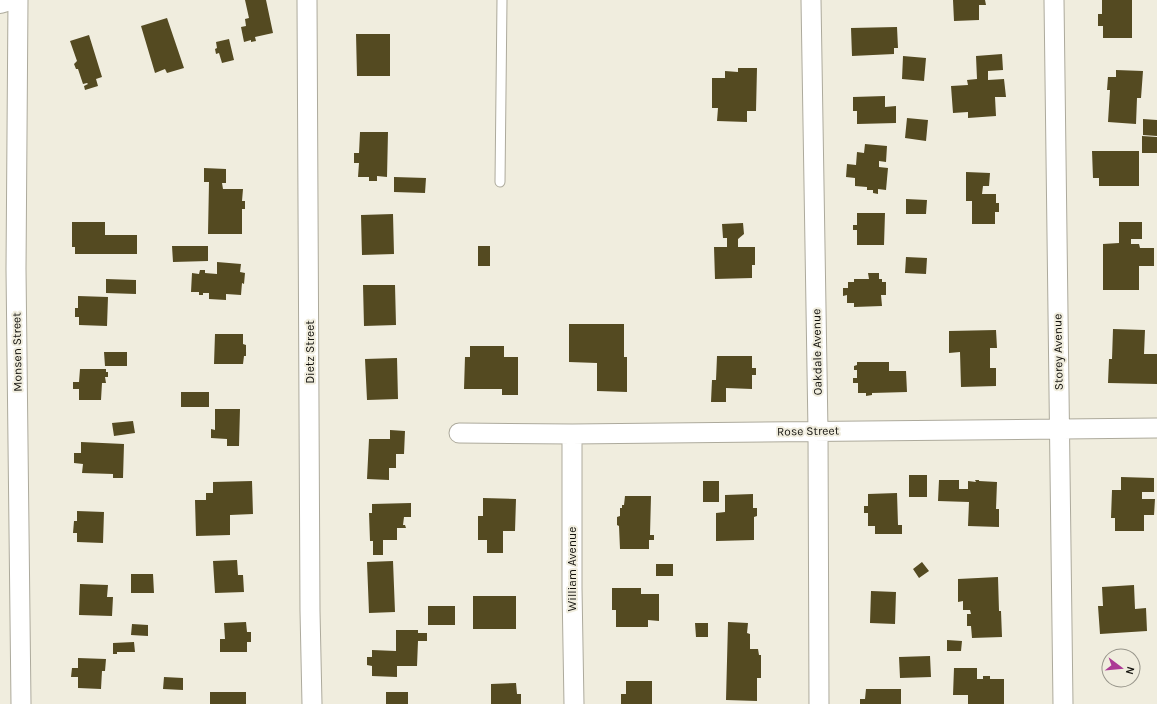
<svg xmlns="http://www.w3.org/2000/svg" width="1157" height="704" font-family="Karla,sans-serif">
<rect width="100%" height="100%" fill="#f0edde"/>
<path fill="#544a21" d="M245,0h21l7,33 -18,4 1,4 -5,1v-2l-7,2 -3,-15 5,-1 -1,-7 4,-1z
M953,0h32l1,5h-7v15l-25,1z
M1102,0h30v38h-29v-12h-5v-12h4z
M167,18l17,50 -17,5 -2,-4 -10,4 -14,-47z
M897,27l1,21h-4v6l-42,2 -1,-28z
M356,34h34v42h-33z
M89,35l13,42 -6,2 2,7 -13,4 -1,-4 4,-2 -1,-1 -4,1 -5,-15h-2l-2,-5 3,-3 -7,-20z
M229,39l5,21 -12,3 -3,-10 -3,1 -1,-5 2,-1 -1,-6z
M1002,54l1,16 -15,1v9l16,-1 2,18h-11l1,19 -28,2v-6l-15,1 -2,-27 17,-1 -1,-5 10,-1 -1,-23z
M903,56l23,2 -2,23 -22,-2z
M738,68h19l-1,43h-9v11l-30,-1 1,-13h-6v-30h13v-7l13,1z
M1116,70l27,1 -2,27h-4l-1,26 -28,-2 2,-32h-3l1,-13h8z
M885,96v11l11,-1v17l-39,1v-13h-4v-14z
M907,118l21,2 -2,21 -21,-3z
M1143,119l14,1v16l-14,-1z
M360,132h28l-1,45 -10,-1v5h-8v-4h-11l1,-14h-5v-10h5z
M1142,136l15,1v16h-15z
M865,144l22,2 -1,16 -7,-1v6l9,1 -2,22 -8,-1v5l-5,-1v-3h-6v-3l-12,-1v-8l-9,-1 1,-13 9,1 1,-13 7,1z
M1092,151h47v35h-40v-8h-6z
M204,168l22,1v14h-4l1,6h20l-1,12h3v8h-3v25h-34l1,-52h-5z
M966,172l24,1 -1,13h-6l-1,8h14v9h3v9h-4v12h-23v-23h-6z
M394,177l32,1 -1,15 -31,-1z
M906,199l21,1 -1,14h-20z
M857,213h28l-1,32h-27v-15h-4v-5h4z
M393,214l1,40 -32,1 -1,-40z
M72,222h33v13h32v19h-62v-7h-3z
M1119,222h23v17h-11v5h8l1,4h14v18h-15v24h-36v-46l16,-1z
M743,223l1,11 -6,5v8h17v18h-3v13l-37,1 -1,-32h13v-9h-4l-1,-14z
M172,246h36v15l-35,1z
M478,246h12v20h-12z
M906,257l21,1 -1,16 -21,-1z
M217,262l24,2 -1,8 5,1 -1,11 -2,-1 -1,12 -15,-1v6l-17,-1v-6h-6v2h-4v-3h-8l1,-19 7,1 1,-4h5v3l12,1z
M868,273h11v6h3v3h4v13h-5l1,11 -28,1v-4h-7v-8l-4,1v-8h5v-6h6v-3h15z
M106,279l30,1v14l-30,-1z
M363,285h32l1,40 -32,1z
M78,296l30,1 -1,29 -28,-1v-8h-4v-9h3z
M569,324h55v33h3v35l-30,-1v-28l-28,-1z
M1113,329l32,1 -1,24h13v30l-49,-1 1,-24h3z
M996,330l1,18h-7v20h6v18l-35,1 -1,-35 -11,1v-22z
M215,334h28v10l3,1v11h-2l-1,8h-29z
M470,346h34v11h14v38h-16v-6h-38l1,-32h5z
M104,352h23v14h-22z
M717,356h35v12h4v7h-4v14l-26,-1v14h-15l1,-22h4z
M397,358l1,41 -31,1 -2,-41z
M857,362h32v9h17l1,21 -35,1v2l-6,1v-3h-8v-10h-5v-5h4v-8h-3v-4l3,-1z
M80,369h26v3h2v5h-3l1,6h-4l-1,17h-22v-11h-6v-7h6z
M181,392h28v15h-28z
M215,409h25l-1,37h-12v-7l-16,-1v-9l4,1z
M133,421l2,12 -21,3 -2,-13z
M390,430l15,1 -1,23h-8v14h-7v12l-22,-1 2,-40h21z
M81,442l43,2 -1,34h-10v-4l-31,-1 1,-9 -9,-1v-10h7z
M909,475h18v22h-18z
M1121,477l33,1v14h-12v7h13l-1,16h-10v16h-29v-13h-4l1,-28h9z
M939,480h20v9h9v-8l8,1 -1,-2h4v1l18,1 -1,27h3v18l-31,-1 1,-24 -31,-1z
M252,481l1,33 -23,1v20l-34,1 -1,-36h11v-7h7v-11z
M703,481h16v21h-16z
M897,493l1,32h4v9h-27v-8h-7v-13h-4v-7h4v-12z
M753,494v14h4v8l-3,1v23l-38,1v-28l9,-1v-17z
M625,496h26l-1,39h4v5h-5v9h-29l-1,-23 -2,-1v-8l3,-1v-8h2v-3h2z
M483,498l33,1 -1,32h-12v22h-16v-13h-9v-24h5z
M411,503v14h-7l-1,8h2l1,3h-9v12h-14v15h-10v-14h-3l-1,-28h3v-9z
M77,511l27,1 -1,31 -26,-1v-9h-4l1,-12h3z
M237,560l1,15h5l1,17 -29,1 -2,-32z
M393,561l2,51 -26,1 -2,-51z
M922,562l7,9 -10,7 -6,-9z
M656,564h17v12h-17z
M131,574h22l1,19h-23z
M998,577l1,34h2l1,26 -30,1 -1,-12h-4v-12h4l-1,-4h-7v-9l-5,1v-23z
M80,584l28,1 -1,12h6l-1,19 -33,-1z
M1134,585l1,24 11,-1 1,23 -47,3 -2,-28h5l-1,-19z
M612,588h29v6h18v27l-11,-1v7h-32v-17h-4z
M871,591l25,1 -1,32 -25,-1z
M473,596h43v33h-43z
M428,606h27v19h-27z
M246,622l1,10h4v10h-4v10h-27v-13h5l-1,-16z
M728,622l20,1 -1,10 3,1v15h8l1,6h2v23h-4v23l-31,-1z
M695,623h13v14h-12z
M132,624l16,1v11l-17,-1z
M396,630h22v3h9v8h-9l-1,25h-20v11l-25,-1v-10l-5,-1v-8h5v-7l24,1z
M947,640l15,1 -1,10h-14z
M134,642l1,10h-18v2h-4v-11z
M930,656l1,21 -31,1 -1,-21z
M78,658l28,1 -1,12h-3l-1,18 -23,-1v-11h-7l1,-9h6z
M954,668h23v11h6v-3h7v3h14v25h-36v-9h-15z
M164,677l19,1v12l-20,-1z
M626,681h26v23h-31v-10h5z
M516,683l1,11h4v10h-30v-20z
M866,689h35v15h-41v-5h5z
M210,692h36v12h-36z
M386,692h22v12h-22z"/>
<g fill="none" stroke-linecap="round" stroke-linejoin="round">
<defs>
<path id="service" d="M500,182l2,-182"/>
<path id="minor" d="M18,0l-2,269 5,435
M307,0l3,611 2,93
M811,0l7,431 1,273
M1054,0l9,704
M459,433l113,1 585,-6
M572,434v154l2,116"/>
<path id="secondary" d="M0,2l7,-2"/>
</defs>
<use href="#service" stroke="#adaa9c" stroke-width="11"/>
<use href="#minor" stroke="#adaa9c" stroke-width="21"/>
<use href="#secondary" stroke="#adaa9c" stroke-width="24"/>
<use href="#service" stroke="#fff" stroke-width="9"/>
<use href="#minor" stroke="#fff" stroke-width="19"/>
<use href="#secondary" stroke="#fff" stroke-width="22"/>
</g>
<g text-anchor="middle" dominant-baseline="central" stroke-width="4" stroke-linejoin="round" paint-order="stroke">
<g font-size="12" fill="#14130e" stroke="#f0edde">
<text transform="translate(17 352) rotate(-91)">Monsen Street</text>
<text transform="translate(310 352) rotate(-90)">Dietz Street</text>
<text transform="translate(817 352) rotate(-91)">Oakdale Avenue</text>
<text transform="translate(1058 352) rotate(-91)">Storey Avenue</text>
<text transform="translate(808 431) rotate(-1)">Rose Street</text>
<text transform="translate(572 569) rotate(-90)">William Avenue</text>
</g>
</g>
<g transform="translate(1121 668) rotate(106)"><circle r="19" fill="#f0edde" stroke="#98968b"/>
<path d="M0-3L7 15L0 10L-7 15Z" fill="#ac3a95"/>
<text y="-6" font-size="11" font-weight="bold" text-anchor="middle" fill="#14130e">N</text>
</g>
</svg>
